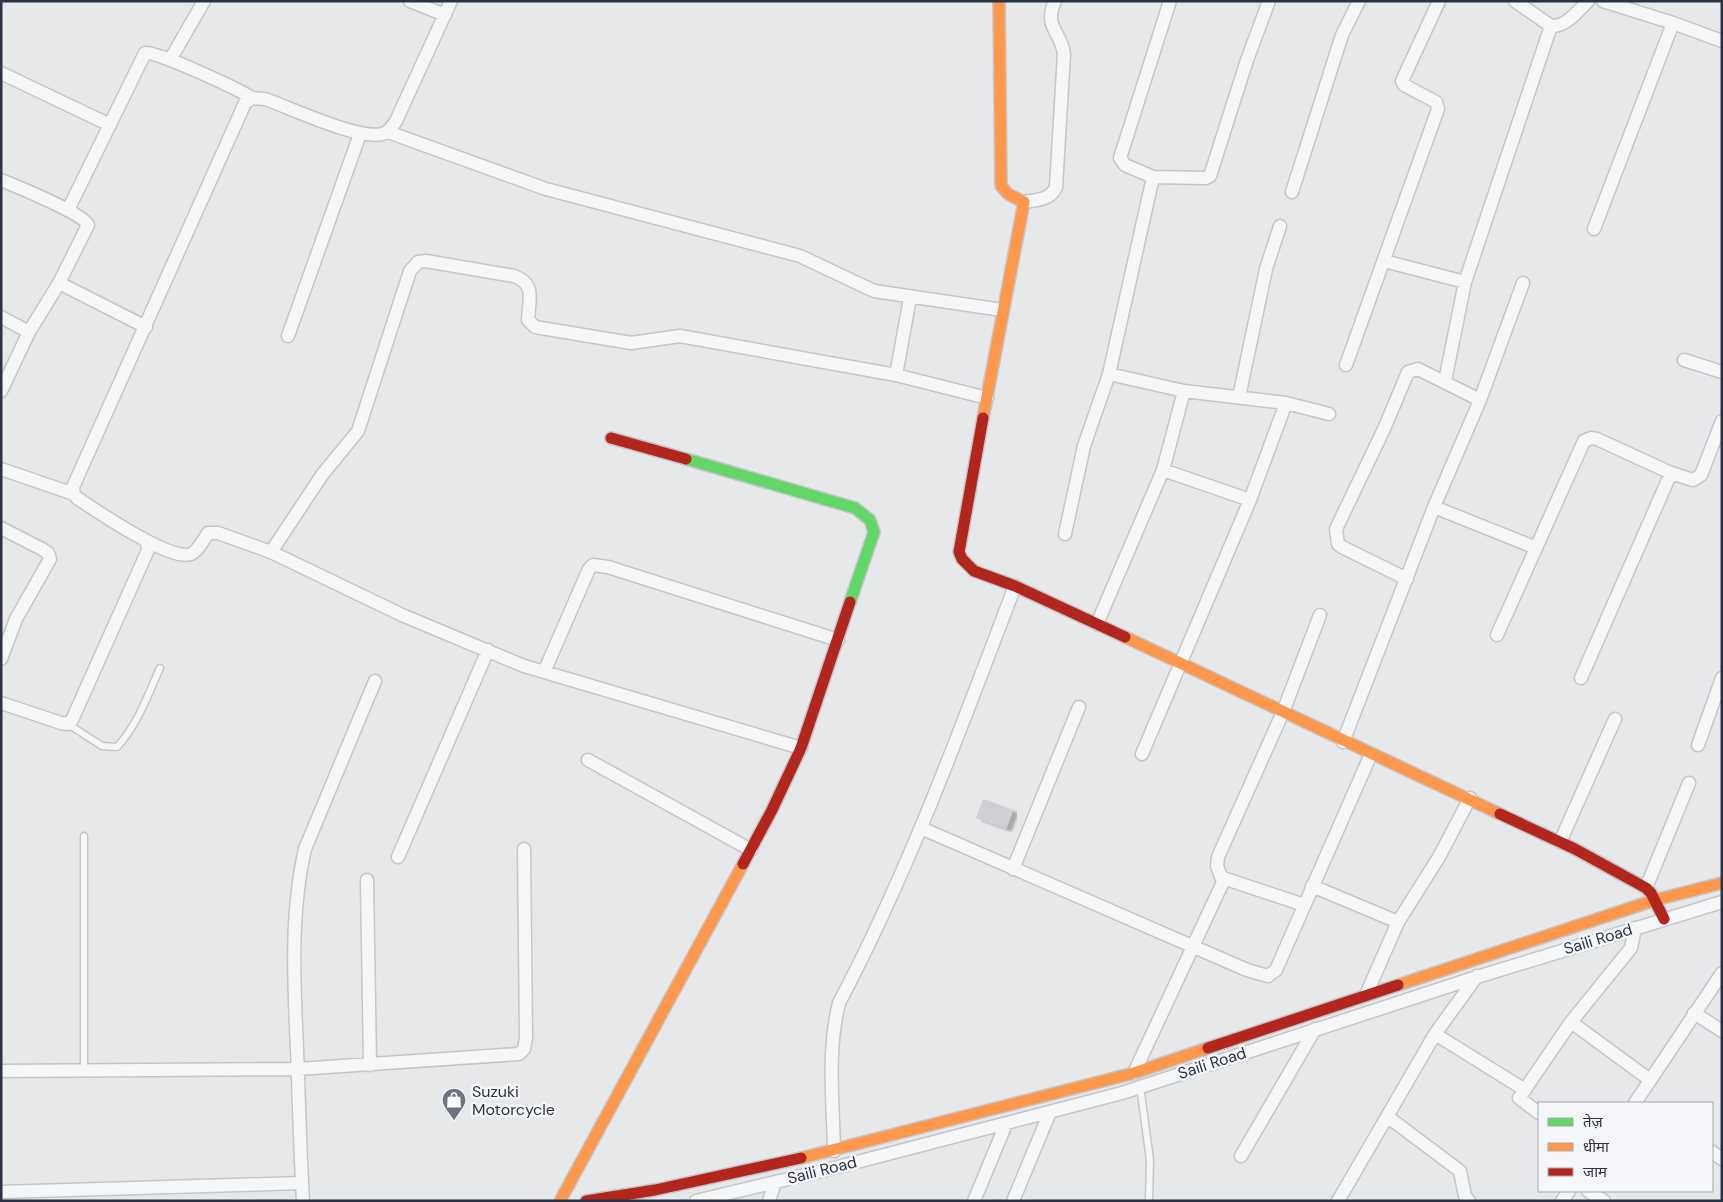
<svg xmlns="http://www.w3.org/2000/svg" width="1723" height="1202" font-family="'DM Sans','Noto Sans Devanagari',sans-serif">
<defs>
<filter id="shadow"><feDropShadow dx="5.5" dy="3" stdDeviation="1" flood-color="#0004"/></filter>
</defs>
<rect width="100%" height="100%" fill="#e6e8ea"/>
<path fill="#ced0d3" filter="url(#shadow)" d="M983,799l30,11 -7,19 -30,-11z"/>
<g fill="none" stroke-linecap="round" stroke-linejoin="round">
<defs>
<path id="lane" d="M68,724l34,22 15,1c20,-21 31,-52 43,-79
M84,1070v-234
M1140,1086l10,74 -1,41"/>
<path id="street" d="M410,1l35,14
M1515,1l36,25c15,1 27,-15 37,-25
M1603,1l70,22 49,18
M170,60l34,-59
M1,73l109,52
M388,132l158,57 254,67 74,35 128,19
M1153,177l-28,-12 -5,-7 50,-157
M1,180c15,6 83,34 87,45l-29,58 87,44
M1292,192l50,-157 17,-34
M1024,202c12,-2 27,-2 32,-15l8,-133c-3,-23 -21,-27 -9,-53
M68,210l77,-157c10,-3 95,37 107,45
M1594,229l79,-206
M1384,261l81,21
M1,317l28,15
M288,336l72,-202
M1684,360l38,12
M1346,365l92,-256 -2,-7 -32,-17 -2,-4 37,-80
M1109,374l75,17 102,12 43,11
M896,375l14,-77
M1445,381l20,-99 86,-256
M1,391l28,-59 30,-49
M1239,397l27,-128 14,-43
M1,469l73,25 3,4c18,12 96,65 114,56 7,-3 13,-15 17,-21h10l53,19 131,63 122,51 277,82
M1163,470l87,30
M74,494l-1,-7 172,-384 7,-5 13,1c26,9 93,41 117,35 7,-2 10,-7 14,-13l55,-120
M1434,507l100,40
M1,528l41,21 6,4 2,6 -34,60 -15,40
M1065,534l19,-88 25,-72 44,-197 53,1 4,-2 37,-116 22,-59
M271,552l51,-77 36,-44 52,-160 8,-9 8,-1 88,15c22,8 15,23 14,44l7,7 96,16 49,-7 216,39 91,23
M1407,579l-65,-32 -4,-3 -2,-15 48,-100 24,-57 10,-3 62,31
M1097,624l66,-154 21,-79
M1497,635l87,-194 7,-3 6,1 74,34 22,7 8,-5 21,-54
M544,672l45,-103 4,-4 15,2 230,73
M1581,678l90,-205
M1,703l60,20 7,1 4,-4 76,-170 -1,-7
M1343,742l91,-235 46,-107 43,-117
M1698,745l24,-67
M1142,754l108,-254 36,-97
M588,760l163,90
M921,828l326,142 21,6 8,-6 95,-216
M1560,842l55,-123
M398,857l90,-207
M1013,869l66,-162
M1223,878l81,27
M367,880l3,185
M1312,886l86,36
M1646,888l43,-105
M1366,995l32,-73 41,-65 31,-59
M1694,1013l28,18
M1571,1022l79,58
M1435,1034l90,56
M1,1071l297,-2 221,-15 5,-5 2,-11 -2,-189
M1134,1073l89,-191 -6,-16 1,-9 65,-145 37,-97
M1635,1103l87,-130
M1539,1113l-20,-15 52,-76 60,-74 4,-20
M1388,1117l72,54 5,25 4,5
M834,1151c-1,-48 -7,-101 5,-148 71,-134 122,-276 176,-417
M1712,1152l10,7
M1241,1156l74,-127
M1588,1191l16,10
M1,1192l301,-9
M303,1201c-3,-51 -4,-101 -6,-152 -3,-66 -7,-135 8,-200l70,-168
M696,1201l138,-33 288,-75 355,-116 245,-75
M769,1201l6,-19
M974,1201l32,-77
M1013,1201l37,-89
M1338,1201l97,-167 42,-58
M1562,1201l7,-10"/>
<path id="fast" d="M686,459l169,49 15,12 4,12 -24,70"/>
<path id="slow" d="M983,418l41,-216 -16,-8 -7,-8 -2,-185
M1125,637l375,177
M1398,985l257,-85 67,-17
M801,1158l333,-85 74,-25
M560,1201l183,-337"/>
<path id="jam" d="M983,418l-24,134 3,7 12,12 41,15 110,51
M611,438l75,21
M1500,814l75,35 71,39 5,5 13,26
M743,864l29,-54 29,-62 49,-146
M1208,1048l190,-63
M586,1201l69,-11 146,-32"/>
</defs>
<use href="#lane" stroke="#c4c6c8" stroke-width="9"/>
<use href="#street" stroke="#c4c6c8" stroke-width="15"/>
<use href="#fast" stroke="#c4c6c8" stroke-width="14"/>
<use href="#slow" stroke="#c4c6c8" stroke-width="14"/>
<use href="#jam" stroke="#c4c6c8" stroke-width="14"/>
<use href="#lane" stroke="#f5f6f7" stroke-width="6"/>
<use href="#street" stroke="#f5f6f7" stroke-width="12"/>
<use href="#fast" stroke="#63d668" stroke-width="11"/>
<use href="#slow" stroke="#ff974d" stroke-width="11"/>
<use href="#jam" stroke="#b3261e" stroke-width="11"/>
</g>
<defs>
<symbol id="shop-pin" viewBox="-11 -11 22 30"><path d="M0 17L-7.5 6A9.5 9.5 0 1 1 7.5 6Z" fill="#6c737f" stroke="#f4f6f9"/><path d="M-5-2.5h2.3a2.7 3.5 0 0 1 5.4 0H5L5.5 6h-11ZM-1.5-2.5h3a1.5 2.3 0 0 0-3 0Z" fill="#fff"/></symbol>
</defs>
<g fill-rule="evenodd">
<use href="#shop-pin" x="440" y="1086" width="28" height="38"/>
</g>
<g text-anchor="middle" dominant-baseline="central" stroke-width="5" stroke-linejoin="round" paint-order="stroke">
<g font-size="16" fill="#2b3445" stroke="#f4f6f9">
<text transform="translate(1598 939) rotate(-17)">Saili Road</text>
<text transform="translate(1212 1063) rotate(-18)">Saili Road</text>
<text transform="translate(822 1170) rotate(-14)">Saili Road</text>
</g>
<g font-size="16" fill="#2b3445" stroke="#f4f6f9" text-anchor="start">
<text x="472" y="1091">Suzuki<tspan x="472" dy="18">Motorcycle</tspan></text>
</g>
</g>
<rect width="1723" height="1202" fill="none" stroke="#2b3445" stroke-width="5"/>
<rect x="1538" y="1102" width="175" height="90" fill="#f4f6f9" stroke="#a4a8b1"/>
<rect x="1548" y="1118" width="25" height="8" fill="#63d668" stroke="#a4a8b1"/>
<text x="1583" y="1127" font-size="15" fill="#2b3445">तेज़</text>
<rect x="1548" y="1143" width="25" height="8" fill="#ff974d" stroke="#a4a8b1"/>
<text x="1583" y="1152" font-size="15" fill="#2b3445">धीमा</text>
<rect x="1548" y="1168" width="25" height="8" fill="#b3261e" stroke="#a4a8b1"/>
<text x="1583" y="1177" font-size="15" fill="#2b3445">जाम</text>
</svg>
